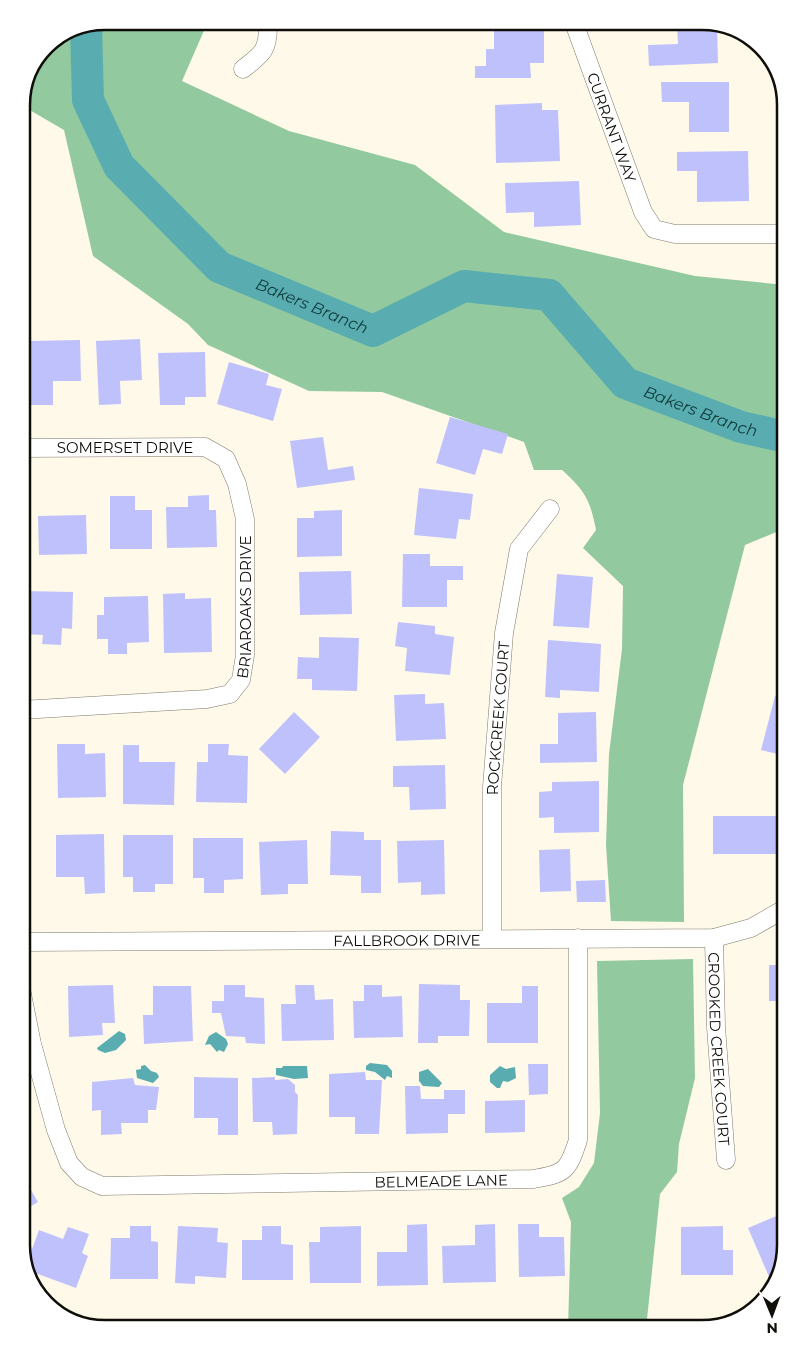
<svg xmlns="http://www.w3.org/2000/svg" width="807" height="1350" font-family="Montserrat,sans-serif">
<rect width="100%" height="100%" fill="#fef9e9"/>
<path fill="#92c99f" d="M206,26l-24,55 107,50 126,34 89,67 191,44 91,9v243l-41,17 -62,240 1,137 -73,-1 -5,-76 3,-91 13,-105 1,-63 -40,-38 13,-18c-6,-31 -11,-39 -34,-60h-28l-10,-28 -142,-50 -73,-1 -101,-46 -20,-21 -95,-68 -29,-126 -43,-25v-5l25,-55 27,-18z
M693,959l2,119 -16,66 -2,28 -17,22 -14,135h-78l3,-107 -9,-24 17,-11 15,-24 6,-50 -3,-152z"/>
<path fill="#59adb1" d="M119,1031l6,3 1,6 -10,10 -11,3 -7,-3 -1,-2z
M216,1032l10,7 2,5 -4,8 -5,-2 -2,2 -7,-8 -5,1 4,-9z
M370,1063l17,2 5,6v7l-5,-2 -2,4 -10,-8 -9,-2v-4z
M145,1065l6,6 6,2 2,4 -6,6 -16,-5 -1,-8 5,-1v-3z
M283,1066h24l1,12 -14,1 -18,-4v-7h6z
M500,1066l6,3 9,-2 1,11 -8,4 -5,-1 -3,7h-3l-7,-6v-7z
M428,1069l14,14 -3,4 -16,-1 -4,-5v-9z"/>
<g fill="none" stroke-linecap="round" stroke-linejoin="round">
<path stroke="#59adb1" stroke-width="32" id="s1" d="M86,27l2,73 31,66 100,101 154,64 91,-45 85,9 76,88 116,44 45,10"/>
</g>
<path fill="#bfc1fc" d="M708,21l9,3 1,39 -69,3 -1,-21 30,-1 -1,-22z
M494,29h50v34h-14l1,15h-56v-12h11v-17h8z
M661,82h68v50h-40v-30h-27z
M542,103v7h16l2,51 -64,2 -1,-58z
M748,151l1,50 -52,1v-31h-20v-19z
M579,181l2,44 -47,2v-15l-28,1 -1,-30z
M140,339l2,41 -22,1 1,23 -22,1 -3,-64z
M80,340l1,41h-28v24h-22l-1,-64z
M205,352l1,45h-21v8h-25l-2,-52z
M229,362l40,12 -3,11 16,4 -9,32 -56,-17z
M450,417l58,17 -6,20 -19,-5 -8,26 -39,-12z
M323,437l5,33 25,-4 2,14 -58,8 -7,-47z
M419,488l54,6 -3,26 -11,-1 -3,20 -42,-4z
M209,495v15h7l1,37 -50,1 -1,-41h22v-11z
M110,496h25v14h17v39h-42z
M342,510v46l-45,1v-39h17v-7z
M86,515l1,39 -48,1 -1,-39z
M403,554h27v12h33v14h-16v27h-45z
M351,571l1,43 -52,1 -1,-43z
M557,574l36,3 -4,51 -36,-2z
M22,591l51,1 -1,37 -10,-1 -1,17 -19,-1 1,-9 -22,-1z
M185,593v6l26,-1 1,54 -48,1 -1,-59z
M148,596l1,46 -22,1v11h-19v-15h-11v-24h7v-18z
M398,622l37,4v8l19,3 -4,38 -45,-4 2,-23 -12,-2z
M319,637l40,1 -2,53 -45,-1v-11h-15l1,-22 21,1z
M548,640l53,4 -2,48 -39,-2v8l-15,-1z
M425,694v10l19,-1 2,36 -50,2 -2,-46z
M775,696l11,2v58l-25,-6z
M294,712l26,25 -35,37 -26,-25z
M596,712l1,50 -57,1v-19h18v-31z
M57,744h28v10l20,-1 1,44 -48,1z
M208,744h21l-1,11 20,1 -1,47 -51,-1 1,-40h11z
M123,745h16v17h36l-1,43 -51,-1z
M445,765l1,44 -36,1 -1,-23h-16v-21z
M599,781v51l-45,1v-16l-15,1v-26l13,-1v-9z
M713,816h73v38h-73z
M331,831l33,1v8h17v53h-20v-17l-31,-1z
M104,834l1,59 -20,1 -1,-17h-28v-42z
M123,835h50v49h-18v8h-22v-15h-10z
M193,838h50v41l-19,1v13h-20v-15h-11z
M307,840l1,44h-20v10l-27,1 -2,-53z
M444,840l1,54 -24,1v-13l-23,1 -1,-42z
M570,849l1,42 -31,1 -1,-42z
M605,880l1,22h-29l-1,-21z
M769,965h17v36h-17z
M419,984l41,1v15h10l-1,36h-31v7h-20z
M113,985l2,38h-13l1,12 -34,2 -1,-51z
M224,985h21v12l19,1 1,46 -19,-1 -1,-6 -19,-1 -5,-23h-9v-12h12z
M295,985h19l1,15 18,-1 1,41 -52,1 -1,-37h15z
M364,985h18v12l20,-1 1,41 -49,1 -1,-37h11z
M153,986h38l2,55 -49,3 -1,-29h10z
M522,986h16v57h-51v-40h35z
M528,1064h20v30l-19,1z
M365,1072l1,8h16l-3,54h-24v-17h-26v-43z
M776,1074h10v23h-9z
M194,1077l44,1v57h-20v-17h-24z
M275,1077v3l13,-1 7,6v7l3,3 -1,39 -24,1 -1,-13h-19l-1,-44z
M133,1078l2,7 24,2 -3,23h-8v13h-27l1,11 -21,1v-25l-9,1v-29z
M405,1086h15l1,13h23v-9h21v24h-17v19l-42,1z
M525,1100v32l-40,1v-32z
M21,1173l17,29 -17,10z
M786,1212v34l-13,40 -25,-58z
M427,1224l1,61 -51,1v-34h30v-27z
M495,1224l1,58 -53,1 -1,-37 33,-1v-20z
M518,1224h21v13h25l1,39 -46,1z
M130,1226h21v15l7,1v37h-48l1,-41h19z
M178,1226l40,2 -1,14 11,1 -2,35 -31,-2v8l-20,-1z
M262,1226h19v18l12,1v35h-51v-40h20z
M361,1226v57h-51l-1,-41h11v-15z
M723,1226v24h10v25h-52v-48z
M68,1227l21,7 -7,19 6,3 -12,32 -49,-18 -1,-4 13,-36 24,9z"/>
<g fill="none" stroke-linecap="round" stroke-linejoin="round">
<defs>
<g id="minor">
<path id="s2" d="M574,23l69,189 11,17 21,5h111"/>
<path d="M243,69c19,-15 25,-18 25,-43"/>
<path id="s3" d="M21,710l186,-11 23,-5 11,-14 4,-25v-136l-8,-35 -11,-25 -21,-12 -184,1"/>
<path id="s4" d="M714,938l2,89 10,133"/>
<path id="s5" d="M492,939v-152l12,-154 15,-84 31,-40"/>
<path id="s6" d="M21,942l693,-4 37,-10 35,-20"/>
<path id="s7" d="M21,989l11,55 24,86 13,33 13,14 20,9 431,-7c32,-5 35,-8 45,-39v-202"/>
</g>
</defs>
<use href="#minor" stroke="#7e7a6c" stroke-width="19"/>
<use href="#minor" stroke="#fff" stroke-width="18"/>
</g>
<g text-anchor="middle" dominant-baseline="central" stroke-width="5" stroke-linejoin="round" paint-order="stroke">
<g font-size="15" fill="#100e09" stroke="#fff">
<text stroke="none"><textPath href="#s2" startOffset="111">CURRANT WAY</textPath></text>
<text x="125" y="447">SOMERSET DRIVE</text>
<text stroke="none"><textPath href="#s3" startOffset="301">BRIAROAKS DRIVE</textPath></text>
<text stroke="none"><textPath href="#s5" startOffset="221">ROCKCREEK COURT</textPath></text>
<text stroke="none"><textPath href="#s6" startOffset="386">FALLBROOK DRIVE</textPath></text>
<text stroke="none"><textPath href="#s4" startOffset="111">CROOKED CREEK COURT</textPath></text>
<text stroke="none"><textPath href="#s7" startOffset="561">BELMEADE LANE</textPath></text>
</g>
<g font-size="16" font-style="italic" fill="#103a3b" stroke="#fff">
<text stroke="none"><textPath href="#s1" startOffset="389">Bakers Branch</textPath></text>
<text stroke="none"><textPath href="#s1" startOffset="839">Bakers Branch</textPath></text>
</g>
</g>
<path d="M0 0H807V1350H0ZM105 30H702A75 75 0 0 1 777 105V1245A75 75 0 0 1 702 1320H105A75 75 0 0 1 30 1245V105A75 75 0 0 1 105 30Z" fill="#fff" fill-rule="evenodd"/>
<path fill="none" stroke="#100e09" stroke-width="2.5" d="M105 30H702A75 75 0 0 1 777 105V1245A75 75 0 0 1 702 1320H105A75 75 0 0 1 30 1245V105A75 75 0 0 1 105 30Z"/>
<g transform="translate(772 1315) rotate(179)" stroke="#ffffff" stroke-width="4" paint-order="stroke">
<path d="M0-4L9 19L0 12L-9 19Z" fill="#100e09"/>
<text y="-8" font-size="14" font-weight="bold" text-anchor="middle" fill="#100e09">N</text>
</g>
</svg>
